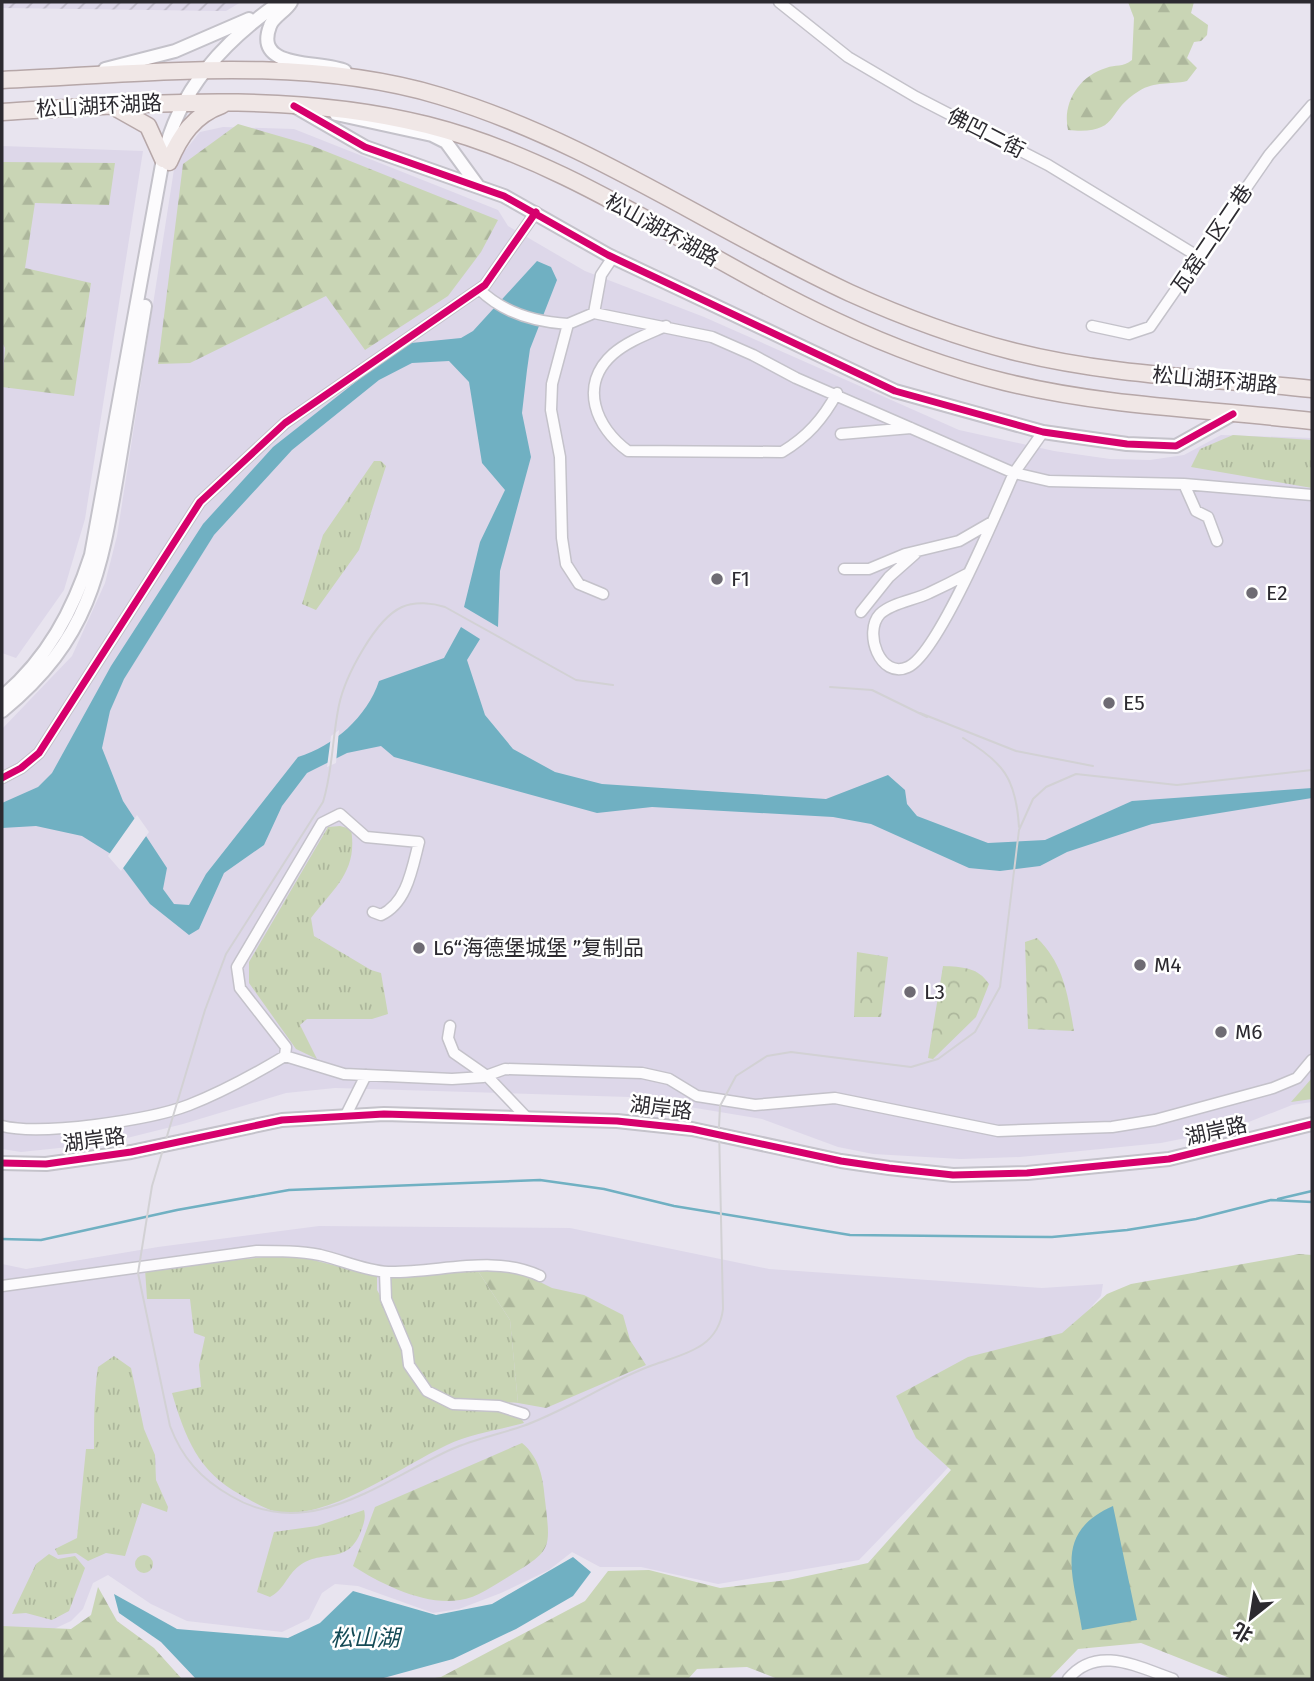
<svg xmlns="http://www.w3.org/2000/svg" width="1314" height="1681" font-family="'Fira Sans','Noto Sans SC',sans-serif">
<defs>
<pattern id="industrial-furrows" width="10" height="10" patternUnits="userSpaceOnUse" patternTransform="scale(1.75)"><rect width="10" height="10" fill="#ddd7e9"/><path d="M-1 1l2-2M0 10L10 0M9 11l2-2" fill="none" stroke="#beb9c8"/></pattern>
<pattern id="grass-tufts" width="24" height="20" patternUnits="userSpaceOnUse" patternTransform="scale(1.75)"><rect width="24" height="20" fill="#c9d5b5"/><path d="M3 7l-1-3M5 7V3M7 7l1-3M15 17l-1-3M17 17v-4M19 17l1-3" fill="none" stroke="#adb79c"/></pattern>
<pattern id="forest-firs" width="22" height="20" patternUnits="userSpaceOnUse" patternTransform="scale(1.75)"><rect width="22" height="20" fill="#c9d5b5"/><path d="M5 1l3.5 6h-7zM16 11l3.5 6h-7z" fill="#adb79c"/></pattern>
<pattern id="park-crowns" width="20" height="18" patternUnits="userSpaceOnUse" patternTransform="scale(1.75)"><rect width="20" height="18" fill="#c9d5b5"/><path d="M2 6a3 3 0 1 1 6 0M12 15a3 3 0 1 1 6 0" fill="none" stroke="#adb79c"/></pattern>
</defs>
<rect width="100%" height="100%" fill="#e8e4ef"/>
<path fill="#ddd7e9" d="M223,127l71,2 164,65 40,16 10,16 77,45 119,46 255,113 95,21 56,8 40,1 34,-5 37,-20 91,3v664l-20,3 -61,24 -70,14 -141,14 -59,2 -88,-5 -35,-7 -76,-28 -133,-22 -294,-9 -49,5 -103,31 -76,19 -86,9 -19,-3v-420l70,-73 33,-73 12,-47 58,-373 25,-31z
M2,146l141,5 -58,368 -21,71 -48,68 -14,-5z
M319,1226l251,2 199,41 273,19 61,-4 -2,12 -159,178 -83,86 -141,24 -77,-17h-41l-28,-15 -23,18 -48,23 -42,16 -26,4 -75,-27 -23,-2 -13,9 -13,26 -27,13 -95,-11 -36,-17 -43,-29 -15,8 -10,26 -12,12 -17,8 -52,-2v-363l24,5 132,-22z"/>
<path fill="url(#industrial-furrows)" d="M2,2h239l-15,9 -224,-3z"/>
<path fill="url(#grass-tufts)" d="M1233,435l79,5v48l-121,-21 9,-18z
M374,461h7l5,5 -27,84 -43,60 -14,-6 21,-69z
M340,826l11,3c7,42 -16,58 -40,89l3,18 57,34 10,3 7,41 -16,5h-65l-7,6 17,34 -21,-10 -47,-66v-21l79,-135z
M275,1256h22l80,20v14l12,21 23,68c28,36 66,27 107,36l5,8c-25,7 -54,11 -77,22 -45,21 -111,70 -162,68 -14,0 -31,-11 -44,-18 -43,-23 -56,-58 -69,-102l29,-6 -2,-22 6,-28 -11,-4 -4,-34h-43l-2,-30z
M478,1271l32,49 8,83c-19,-2 -42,4 -60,-1 -49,-14 -62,-74 -71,-119l7,-7z
M114,1356l17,12 13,61 11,26 1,25 12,27 -1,5 -25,-9 -17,53 -19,-3 -18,8 -12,-8 -18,2 -3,-6 22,-11 9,-89h8c0,-24 0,-56 4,-82z
M364,1510c2,7 0,13 -3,21 -13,35 -38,17 -62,35 -12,9 -15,24 -29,31l-13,-5 17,-60 43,-6z
M49,1554l9,5 17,-3 10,12 -16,43 -17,9 -26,-7 -14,1 24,-50z
M135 1564a9 9 0 1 1 18 0a9 9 0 1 1-18 0Z"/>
<path fill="url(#forest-firs)" d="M1128,2h66l-3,11 17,12 -1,10 -6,6 -7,1 -7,16 10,10 -10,13c-17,4 -32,0 -48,10 -34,20 -18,44 -71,39 -6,-27 11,-54 38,-62 10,-4 16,0 26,-8l2,-42z
M238,124l72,21 188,75 -17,32 -33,44 -83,54 -39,-54 -136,67 -32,1 25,-200z
M2,162l113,1 -6,42 -74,-2 -10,65 66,15 -17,113 -72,-9 3,-39 -3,-6z
M1312,1078v21l-21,3z
M1299,1254l13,1v424h-80l-91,-36 -63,6 -29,30h-271l-31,-12 -50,2 -9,10h-259l12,-2 144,-76 23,-30 41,-1 71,18 68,-8 80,-17 83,-93 -35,-32 -20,-42 72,-39 94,-24 45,-39 24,-10z
M503,1269l17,3 32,16 32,7 39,20 7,25 16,25 -100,43 -28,-5 -8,-83 -32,-49z
M522,1443c18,15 21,35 23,57 6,51 7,50 -37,77 -14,8 -31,21 -48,23 -35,6 -79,-16 -107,-34l22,-59z
M98,1587l19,34 37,27 28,31h-180v-53l69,3 20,-14z"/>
<path fill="url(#park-crowns)" d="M1037,938c27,26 31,58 37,93l-46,-2 -3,-87z
M857,952l31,5 -7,60h-27z
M943,966c19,1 35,1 46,18l-13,33 -43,42 -5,-1z"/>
<path fill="#70b0c2" d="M537,261l14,6 6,13 -27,69 -3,21 -5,43 9,44 -31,114 -2,56 -34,-20 16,-65 25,-52 -23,-27 -13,-81 -20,-21 -37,2 -33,17 -87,70 -78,85 -90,144 -14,32 -8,37 21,53 44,67 -4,21 11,15 15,1 17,-31 92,-117c36,-11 69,-40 81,-76l65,-23 17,-31 19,12 -13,21 18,55 28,34 42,23 47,12 224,15 62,-24 17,15 2,14 10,12 71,27 57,-3 87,-39 180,-13v10l-160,26 -85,28 -27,14 -40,5 -31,-3 -98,-44 -38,-7 -181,-10 -55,6 -203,-56 -13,-11 -34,7 -40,20 -25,33 -18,39 -40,28 -25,56 -10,6 -39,-31 -36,-48 -32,-20 -46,-10 -34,2v-25l36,-16 14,-14 59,-107 92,-142 70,-77 108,-85 30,-19 50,-5 12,-7z
M1113,1506l24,114 -55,10c-8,-54 -30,-97 31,-124z
M573,1557l18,15 -18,24 -57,33 -63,30 -73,20h-184l-35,-37 -42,-29 -5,-19 63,35 111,9 32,-15 33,-32 83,24 56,-11z"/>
<path fill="#e8e4ef" d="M339,730l-3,33 -9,4 4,-31z
M137,815l12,17 -28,39 -13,-15z"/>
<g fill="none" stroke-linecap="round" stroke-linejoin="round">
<path stroke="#70b0c2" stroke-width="2.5" d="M1278,1199l34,-8
M2,1239l39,1 136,-30 112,-20 251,-10 64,9 70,17 176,29 202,2 75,-7 69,-11 75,-19 41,2"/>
<defs>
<path id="minor" d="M779,2l69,55 68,40 132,68 151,92
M479,289c23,23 56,33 89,35
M594,313l7,-38 12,-18
M666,326c-18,8 -38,15 -53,28 -35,31 -17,74 15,97l154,1c25,-15 41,-33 55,-59
M1092,326l37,8 21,-7 119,-172 43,-50
M841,434l70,-6
M1184,484l12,27 12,6 9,24
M844,569h25l36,-15 54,-13 33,-19
M967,574c-13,7 -25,13 -38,19 -14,7 -38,10 -49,21 -17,18 0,66 28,53 30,-13 90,-158 106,-194l35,8 135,3 128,11
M603,594l-24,-10 -13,-20 -4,-26 -2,-81 -9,-47 1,-26 16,-60 26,-11 118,24 41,18 43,23 218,95 29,-41
M861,612l28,-35 26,-23
M2,778l19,-10 18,-15 161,-251 85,-79 200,-138 51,-73
M450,1026l-2,12 6,15 33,23 41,43
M285,1056l59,18 108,5 31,-2 22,-8 137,4 27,6 28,17 58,9 80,-7 163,33 114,-4 43,-7 118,-32 24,-10 15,-18
M346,1115l20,-40
M2,1126c39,10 148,-6 187,-21 33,-13 66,-31 96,-49l1,-9 -46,-59 -3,-21 85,-144 18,-9 26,23 53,5c-7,27 -12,61 -38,73l-8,-3
M385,1272l1,27 21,50 2,16 18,26 26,13 46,2 25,8
M2,1286l255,-35c22,0 42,0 63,4 22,5 45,16 68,17 51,1 106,-18 152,4
M1068,1679c29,-35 70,-12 105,0"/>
<path id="tertiary" d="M291,2c-5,9 -18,15 -21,24 -17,45 52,34 75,45
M105,69l70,-18 74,-32
M294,106l71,41 139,49 104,59 287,136 148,41 84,12 49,2 57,-32
M336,114l96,21 14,7 32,44
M2,697c45,-38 71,-86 89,-142l72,-396c15,-69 61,-118 117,-157
M2,711c89,-73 99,-140 117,-247 9,-53 17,-106 26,-158
M2,1163l44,1 85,-12 151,-32 102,-6 233,7 75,8 149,32 48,7 64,7 74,-2 142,-14 143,-35"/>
<path id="primary" d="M2,80c144,-6 298,-26 438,16 147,44 272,133 410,197 51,23 107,44 162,58 98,25 200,27 300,38
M116,108l32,18 15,33
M2,112c141,-8 286,-22 425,13 147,37 273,133 409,196 53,25 112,47 169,61 101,25 205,27 307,39
M169,162c11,-26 25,-47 53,-57"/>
</defs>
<use href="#minor" stroke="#c4c2ca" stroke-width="13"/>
<use href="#tertiary" stroke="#c4c2ca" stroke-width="16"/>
<use href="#primary" stroke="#b6a7a8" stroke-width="19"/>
<use href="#minor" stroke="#fcfbfd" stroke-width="10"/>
<use href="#tertiary" stroke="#fcfbfd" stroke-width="12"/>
<use href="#primary" stroke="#f0e7e6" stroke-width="16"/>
<path stroke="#d2d1d4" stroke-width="2" d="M613,685l-37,-5 -131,-73c-12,-4 -30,-6 -43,0 -27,12 -57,70 -63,98 -7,33 -6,65 -16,97l-97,152 -21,56 -53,176 -14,87 32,153c12,32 31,53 61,70 78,47 150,-15 221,-47 23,-10 48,-15 71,-23 17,-6 33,-14 49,-22 26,-13 53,-29 81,-39 30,-11 65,-16 70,-56l-4,-182 1,-21 16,-30 31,-20 24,-4 120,15 27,-8 37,-27 25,-45 19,-157 14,-31 13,-12 30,-13 101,11 135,-15
M830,687l42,3 55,27
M920,713l96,38 77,15
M963,738c40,24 53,40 56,89"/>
<defs>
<path id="cycleway" d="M294,106l71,41 139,49 104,59 287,136 148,41 84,12 49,2 57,-32
M2,778l19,-10 18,-15 161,-251 85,-79 200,-138 51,-73
M2,1163l44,1 85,-12 151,-32 102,-6 233,7 75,8 149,32 48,7 64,7 74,-2 142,-14 143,-35"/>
</defs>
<use href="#cycleway" stroke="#fff" stroke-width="11"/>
<use href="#cycleway" stroke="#d6006c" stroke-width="7"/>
</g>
<g fill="#6e6b73" stroke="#fff" stroke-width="2.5">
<circle cx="717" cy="579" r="7"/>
<circle cx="1252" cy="593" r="7"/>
<circle cx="1109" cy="703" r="7"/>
<circle cx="419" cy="948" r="7"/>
<circle cx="1140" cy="965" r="7"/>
<circle cx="910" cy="992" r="7"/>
<circle cx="1221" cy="1032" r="7"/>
</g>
<g text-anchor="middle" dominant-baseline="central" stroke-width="5" stroke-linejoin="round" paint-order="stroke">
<g font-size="21" fill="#2c2a30" stroke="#fff">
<text transform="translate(99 106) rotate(-3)">松山湖环湖路</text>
<text transform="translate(986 133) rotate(27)">佛凹二街</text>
<text transform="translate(662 230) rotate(29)">松山湖环湖路</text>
<text transform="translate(1212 239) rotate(-56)">瓦窑二区二巷</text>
<text transform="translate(1215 380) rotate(5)">松山湖环湖路</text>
<text transform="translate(661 1108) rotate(7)">湖岸路</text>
<text transform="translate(1216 1131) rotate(-13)">湖岸路</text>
<text transform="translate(94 1140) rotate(-8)">湖岸路</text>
</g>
<g font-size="21" fill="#2c2a30" stroke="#fff" text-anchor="start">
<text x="731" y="579">F1</text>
<text x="1266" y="593">E2</text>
<text x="1123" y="703">E5</text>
<text x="433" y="948">L6“海德堡城堡 ”复制品</text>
<text x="1154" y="965">M4</text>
<text x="924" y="992">L3</text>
<text x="1235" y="1032">M6</text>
</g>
<g font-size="23" font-style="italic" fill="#144a55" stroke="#fff">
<text x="365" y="1638">松山湖</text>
</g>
</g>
<rect width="1314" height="1681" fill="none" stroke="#2c2a30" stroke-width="7"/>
<g transform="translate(1251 1618) rotate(210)" stroke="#ffffff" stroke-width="5" paint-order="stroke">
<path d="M0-5L12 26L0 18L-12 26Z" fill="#2c2a30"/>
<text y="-10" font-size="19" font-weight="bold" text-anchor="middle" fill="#2c2a30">北</text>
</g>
</svg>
